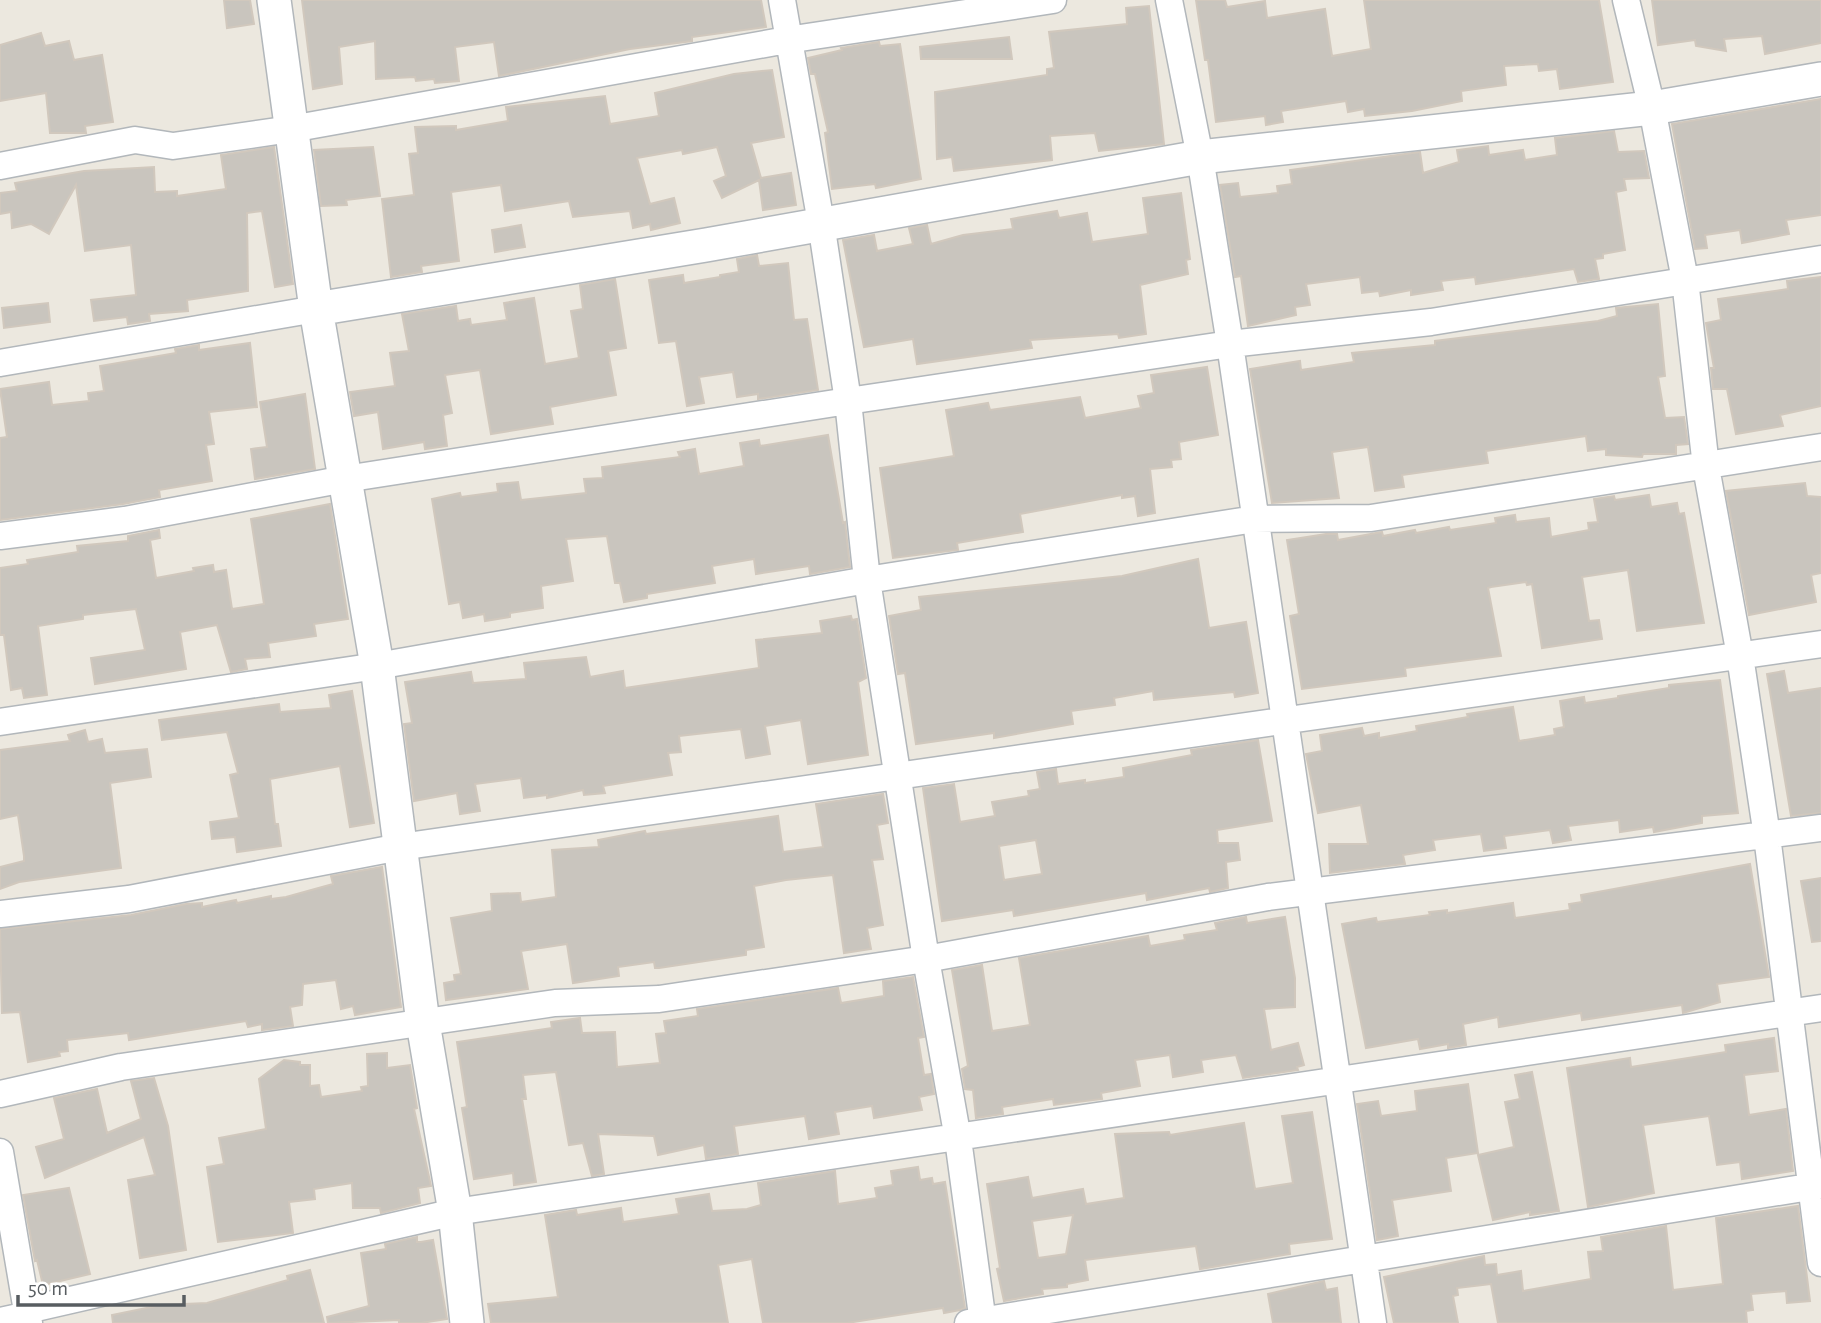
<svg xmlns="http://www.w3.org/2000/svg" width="1821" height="1323" font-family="'Alegreya Sans',sans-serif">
<rect width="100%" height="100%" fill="#ece8df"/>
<path fill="#c9c5be" stroke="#d1c8bd" stroke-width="2" fill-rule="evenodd" d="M224,0h26l4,24 -27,4z
M302,0h459l5,27 -74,10v4l-62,8 -131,27 -5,-34 -39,5 4,34 -24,2 -1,-4 -18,2 -1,-4 -39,2 -1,-38 -36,6 3,37 -29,5z
M1196,0h29l2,7 38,-6 2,17 58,-9 7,47 39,-7 -7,-49h235l14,82 -53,7 -3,-20 -18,2 -1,-7 -34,2 2,19 -45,6 1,10 -50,10 -47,5 -1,-7 -16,3 -2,-11 -65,10 2,11 -17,3 -1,-9 -49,6 -8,-62h-3z
M1652,0h169v43l-56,11 -3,-18 -38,3 2,12 -30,-5 -1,-6 -37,5z
M1149,6l15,138 -65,7 -4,-18 -45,3 2,24 -98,11 -2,-14 -15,2 -2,-67 112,-17v-6l7,-1 -5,-36 78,-8 -1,-16z
M41,33l4,13 24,-5 5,19 28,-5 11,67 -28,4 1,7h-36l-4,-40 -46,8v-56z
M1009,37l3,22h-91l-1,-12z
M879,42l1,4 20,-2 21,135 -45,9 -1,-4 -43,5 -7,-56 3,-1 -13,-58h-4l-3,-16 34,-8 -1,-2z
M772,70l12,67 -33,6 10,35 30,-5 5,32 -33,5 -4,-30 -37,18 -8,-17 12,-5 -9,-29 -34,7 -1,-4 -45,8 13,46 24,-6 6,25 -29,7 -1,-6 -17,4 -3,-17 -57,6 -4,-16 -64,10 -4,-26 -50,7 8,69 -38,5 1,6 -31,5 -9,-78 32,-4 -5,-41 9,-1 -3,-26 41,-1v4l52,-9 -2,-14 99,-11 5,28 49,-8 -4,-23 79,-19z
M1821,99v116l-35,5 3,14 -47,9 -2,-13 -35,5 2,13 -12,1 -23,-125z
M1614,131l4,21 26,-1 5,27 -25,1 2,11 -10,2 9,58 -22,4v4l-8,1 4,20 -21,3 -4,-13 -98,15 -1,-7 -34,4 2,9 -32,5v-5l-31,6 -1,-5 -17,2 -2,-16 -54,7 4,21 -15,2 1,8 -48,11 -7,-50 -6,1 -15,-92 18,-2 2,14 38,-4 -1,-7 15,-2 -2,-14 130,-18 3,21 36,-11 -2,-12 31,-4 1,9 34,-5 2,10 32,-5 -2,-17z
M274,147l19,137 -18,3 -13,-76 -15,2 1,78 -61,9 1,11 -39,3 1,7 -22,3 -1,-7 -33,4 -3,-21 45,-5 -5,-50 -46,6 -9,-66 -27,49 -18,-10 -19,4 -1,-16 -11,2v-21l17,-2 -2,-8 69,-12 70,-4 1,25 22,-1v5l49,-7 -5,-34z
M373,147l7,49 -34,4 1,5 -26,1 -7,-56z
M1181,193l9,66 -4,1 2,14 -48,11 6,49 -27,4 -1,-4 -88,6 2,8 -115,16 -4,-25 -49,8 -21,-107 31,-5 3,16 36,-7 -4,-16 18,-3 4,19 32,-9 50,-6 -2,-10 46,-8 2,7 28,-5 5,29 56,-8 -5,-36z
M521,225l4,22 -30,5 -3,-22z
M757,255l2,11 29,-3 6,57 13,-1 11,71 -60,9v-5l-21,3 -4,-25 -34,5 5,26 -17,3 -11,-65 -17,2 -10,-63 34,-5 1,8 36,-6v-2l19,-3 -2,-13z
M1821,277v129l-41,9 3,11 -47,8 -9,-45h-14l-2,-21h3l-8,-45 15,-3 -3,-21 70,-10 -1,-8z
M615,279l11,69 -18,3 8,44 -66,12 3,17 -62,10 -11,-64 -35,5 7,38 -9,2 4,31 -22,3 -1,-7 -41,7 -5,-37 -24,4 -4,-24 45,-6 -5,-33 19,-2 -7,-37 54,-8 2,15 12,-2 1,6 36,-5 -3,-17 30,-5 11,66 34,-6 -8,-47 12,-2 -3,-24z
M48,303l2,19 -46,6 -2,-20z
M1658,304l7,72 -7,1 7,41 19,-1 4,27 -12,1v9h-33l-1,3 -36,-2v-6l-18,2 -2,-15 -100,15 2,12 -86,12 2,12 -29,4 -7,-44 -36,5 7,46 -67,5 -22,-134 50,-8 1,9 53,-8 -2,-9 83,-8v-4l163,-20 19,-5 -1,-8z
M250,343l7,64 -48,5 5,32 -8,1 6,36 -53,9 1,7 -37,7 -123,16v-82l7,-1 -7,-48 49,-7 3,23 37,-4 -1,-8 16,-2 -4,-25 76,-13 -1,-4 24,-4v5z
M1207,367l11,68 -39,7 2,17 -10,1 1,7 -22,2 5,44 -17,3 -3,-20 -13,2v-3l-102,19 3,18 -66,11 1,7 -65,8 -13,-90 74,-12 -8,-46 42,-7 2,7 90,-13 5,21 56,-10 -3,-12 16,-3 -3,-18z
M305,394l10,75 -60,10 -4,-30 16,-2 -7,-45z
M828,435l15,88 2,-1 5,45 -40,7 -1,-8 -53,8 -2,-15 -42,7 3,17 -68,11v4l-23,4 -4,-19h-5l-8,-47 -41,3 7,42 -32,5 2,22 -33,5v4l-25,4 -1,-7 -21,4 -3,-16 -11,2 -17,-105 28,-6 1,4 37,-5 -1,-8 21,-2 3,18 65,-7 -2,-14 19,-1 -1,-11 78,-10 -2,-5 17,-3 4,25 45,-8 -4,-23 19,-3 1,6z
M1805,483l2,13 14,1v76l-10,2 5,27 -67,13 -23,-124z
M1649,495l2,12 26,-4 2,11 5,-1 20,110 -67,8 -9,-61 -46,7 7,44 10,-1 3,19 -60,9 -10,-64 -5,1 -1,-3 -35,5 -3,1 13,68 -96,12 1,8 -104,13 -12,-73 9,-2 -12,-74 39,-6h11l1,6 44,-8 1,4 32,-6 1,3 33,-6 1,3 46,-7 -1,-5 20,-3 1,7 33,-4 2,19 38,-7 -1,-7 10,-1 -4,-23 20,-3 1,4z
M330,504l18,115 -34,5 2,12 -48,7 2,14 -25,2 2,10 -16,3 -14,-47 -37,7 6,37 -91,15 -4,-26 54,-8 -9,-41 -53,6v4l-45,7 9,69 -23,3 -2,-10 -11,2 -7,-55h-4v-67l28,-4 -1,-4 51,-8 -1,-6 51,-5v-5l31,-6 1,8 -10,2 6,38 38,-7 -1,-3 20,-3 1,7 12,-2 6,39 32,-5 -13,-85z
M1198,559l11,69 37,-6 12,71 -23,4 -1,-5 -80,8 -1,-9 -39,7 1,7 -44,6 2,13 -79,14v-5l-78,11 -11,-71 -7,1 -9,-58 32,-6 -2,-13 203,-21z
M851,616l1,4 5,-1 9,59 -8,4 10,73 -60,9 -7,-44 -36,6 5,28 -24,4 -5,-29 -62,7 2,16 -13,1 4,22 -69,11 2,7 -21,2 -1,-5 -36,8v-3l-23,3 -3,-20 -46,6 5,27 -20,3 -3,-21 -43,8 -10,-77 8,-1 -7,-41 66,-10 2,11 53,-4 -2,-16 62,-6 4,20 33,-6 2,17 134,-20 -3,-28 66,-7 -2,-12z
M1784,671l4,22 33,-5v125l-30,3 -24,-142z
M1720,680l18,133 -36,3v7l-48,9 -1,-5 -33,5 -1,-12 -51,6 3,14 -18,3 -3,-13 -46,6 2,12 -22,3 -3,-17 -48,6 2,10 -32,5 2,9 -75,9 -1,-29h39l-7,-39 -43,8 -12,-59 16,-3 -2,-16 42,-7 2,8 15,-3v5l38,-7 -1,-5 52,-9 -1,-3 46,-7 6,34 36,-6 -1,-6 10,-2 -4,-26 24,-4 1,6 33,-5v-2l51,-8v-3z
M352,691l22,132 -24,4 -10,-61 -70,13 5,45h3l3,22 -44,6 -2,-15 -23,2 -2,-17 29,-4 -9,-43 8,-2 -11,-41 -65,8 -3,-20 120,-16 1,8 51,-4 -2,-13z
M85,730l3,12 14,-3 3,14 42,-4 4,28 -41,6 11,85 -102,14 -19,7v-22l24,-6v-5l-6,-41 -18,4v-69l70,-9 -2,-6z
M1258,740l14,81 -55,9 1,13h20l2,17 -14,2 2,26 -18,4 -1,-4 -62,12 -1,-7 -132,23 -1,-6 -71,11 -19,-133 31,-4 6,38 35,-6 -3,-14 37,-6 -1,-5 12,-2 -3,-17 19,-3 2,15 27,-4v3l39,-6 -1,-9 69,-13 -1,-5zM1036,840l6,34 -38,6 -5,-34z
M883,794l5,29 -11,2 6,34 -11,1 11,65 -16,3 4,21 -27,4 -11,-78 -47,5 -32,6 10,61 -18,3v5l-87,13h-4l-1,-6 -36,5 1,9 -46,7 -6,-39 -46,7 7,38 -82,11 -2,-17 11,-2 -1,-6 7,-1 -10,-56 41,-7 -1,-17 29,-1 1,9 35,-5 -4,-47 47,-3 -1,-7 47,-9 1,3 132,-18 5,36 40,-5 -7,-43z
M1750,864l19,113 -52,7 3,18 -37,11 -1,-8 -100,15 -1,-7 -82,14 -1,-10 -35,7 3,21 -18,3v-4l-28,5 -2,-10 -52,9 -24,-124 34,-6 1,4 53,-7 -1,-3 18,-2v3l66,-10 2,15 55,-8 -1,-6 13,-2 -1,-7z
M382,867l19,140 -46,8 -2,-9 -12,3 -5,-29 -33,4 -1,21 -12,2 3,19 -31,4v-6l-14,3 -2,-6 -117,19 -1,-7 -61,7 1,11 -9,1 1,4 -32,6 -8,-50 -18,1 -2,-84 131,-14 55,-11 16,-1v4l34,-7 1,3 34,-7v3l15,-2 47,-13 -2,-8z
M1821,878v63l-9,1 -11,-61z
M1246,917l1,6 38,-6 10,61v29l-31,2 7,41 27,-7 6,22 -7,2 1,3 -55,8 -7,-23 -35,5 2,12 -30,5 -3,-22 -35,5 5,26 -39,7 1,6 -48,6 -1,-6 -51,8 1,7 -27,4 -3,-28 -8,-1 -3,-20 6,-3 -16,-96 30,-5 10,66 38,-6 -11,-67 129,-22 2,10 35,-6 -1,-5 33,-5 -2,-7z
M913,977l11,60 -6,1 6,37 7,-1 3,20 -15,3 3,13 -48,8 -2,-12 -37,6 4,22 -30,5 -4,-23 -71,10 4,28 -32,5 -2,-14 -46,10 -4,-19 -56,-2 6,40 -12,2 -9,-33 -14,2 -13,-73 -33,3 3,24h-4l14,83 -22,3 -1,-12 -39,6 -12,-71 5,-1 -10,-65 95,-14 -1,-6 29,-4 2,15 33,-1 2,35 43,-4 -4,-29 10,-1 -2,-12 34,-5 -1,-7 141,-21 3,15 43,-7 -1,-15z
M1774,1038l4,33 -34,4 5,40 37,-6 7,62 -51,8 -2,-17 -23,3 -8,-49 -66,9 11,68 -66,14 -21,-139 63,-10 1,9 95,-15 -1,-7z
M387,1053v15l23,-3 7,43 -3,1 17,77 -13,2 2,15 -39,10 -1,-5h-27l-1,-25 -38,6 1,10 -26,3 4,31 -75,9 -11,-75 17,-3 -5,-26 47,-9 -7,-50 25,-19 16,2v3h10v21l9,-1 2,12 41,-6 -1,-4 7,-1 -1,-32z
M1532,1072l27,139 -29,4v-3l-37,8 -15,-65 36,-8 -9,-45 15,-3 -5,-24z
M154,1078l14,48 18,124 -46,8 -12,-78 27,-5 -11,-38 -99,41 -9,-31 28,-8 -10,-41 43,-9 10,44 34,-14 -10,-38z
M1468,1084l10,69 -32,5 5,33 -59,9 6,36 -21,4 -20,-136 21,-3 3,15 36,-5 -2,-20z
M1312,1112l20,127 -43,5 1,10 -90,15 -4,-23 -111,14 3,20 -21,4v3l-25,2 1,5 -39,7 -7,-32 3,-1 -13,-84 41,-7 4,21 51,-9 3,15 38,-6 -9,-64 54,-2 1,3 74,-12 11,66 38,-6 -11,-67zM1073,1215l-7,39 -28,4 -6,-37z
M918,1167l2,13 12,-2 1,6 12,-2 20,126 -5,2 -16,3 -1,-5 -96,15h-84l-11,-64 -34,6 10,58h-237l-3,-19 70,-7 -13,-82 31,-5 1,5 44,-7 2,14 56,-8 -3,-15 33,-5 3,17 35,-2 14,-4 -3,-22 77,-12 3,33 39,-6 -2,-10 18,-3 -2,-14z
M69,1188l21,86 -47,11 -6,-25 -2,1 -12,-66z
M1798,1206l12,95 -23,2 -1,-12 -35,3 2,16 -7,1 1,12h-249l-7,-39 -34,4 1,7 -5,1 5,27h-64l-10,-46 100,-21 1,9 11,-1 1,11 24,-4 2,20 68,-12 -3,-27 15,-1 -2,-14 65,-11 7,64 50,-6 -7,-66z
M417,1237v5h4l12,-2 14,79 -26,4h-22v-3l-71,3 -1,-6 42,-11 -8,-53 25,-4 -1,-5z
M310,1270l14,53h-211l-1,-8 49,-10 46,-2 81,-23 -1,-4z
M1324,1281l2,9 11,-2 4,35h-68l-5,-29z"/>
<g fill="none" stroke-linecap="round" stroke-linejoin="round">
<defs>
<path id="minor" d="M782,0l39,223 27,178 19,179 59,379 32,180 25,184
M1169,0l31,157 30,187 143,979
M1626,0l26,108 33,172 21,187 34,189 27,180 54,427
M0,166l135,-26 38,6 118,-17 496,-89 266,-40
M0,363l316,-54
M0,536l125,-16 220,-41 503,-78 382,-57 201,-22 390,-63
M0,722l377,-56 490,-86 388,-61 116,-1 450,-71
M0,914l129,-15 271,-52 1421,-203
M0,1094l121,-27 434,-64 104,-4 267,-40 342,-62 553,-69
M0,1152l29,171
M27,1310l428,-98 1366,-204
M0,1321l28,-6
M968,1323l853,-138"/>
<path id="tertiary" d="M274,0l42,309 61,357 46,357 32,189 12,111
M316,309l390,-64 494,-88 452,-49 169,-29"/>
</defs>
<use href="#minor" stroke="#b2b7bb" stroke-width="29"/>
<use href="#tertiary" stroke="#b2b7bb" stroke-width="36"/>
<use href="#minor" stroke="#fff" stroke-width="26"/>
<use href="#tertiary" stroke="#fff" stroke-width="33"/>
</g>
<path d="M18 1295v10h166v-10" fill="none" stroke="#585d61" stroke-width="3.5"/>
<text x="28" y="1295" font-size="21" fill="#585d61" stroke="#ffffff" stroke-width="5" paint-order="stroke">50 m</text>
</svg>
